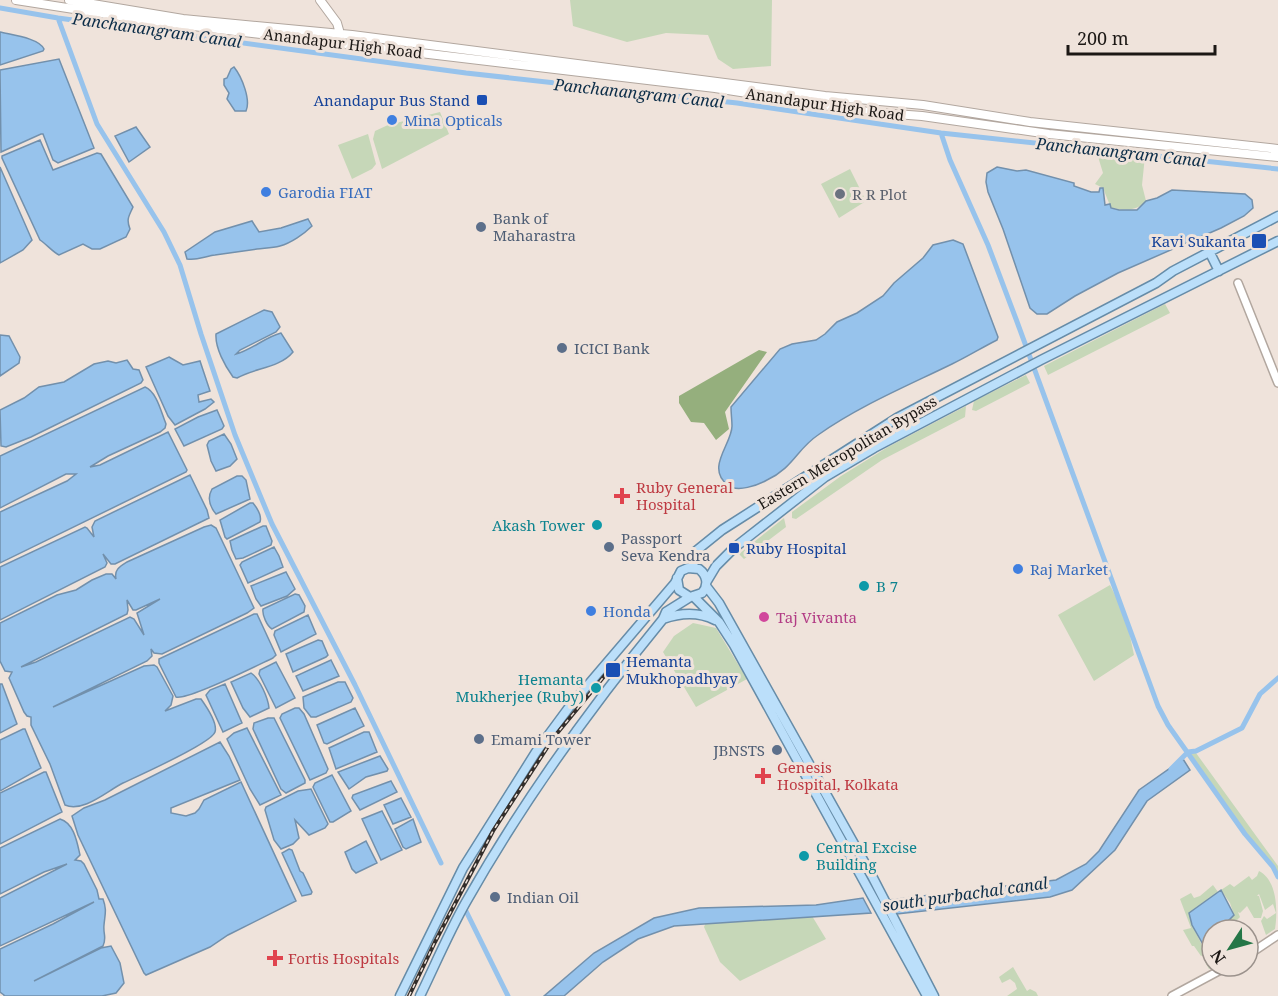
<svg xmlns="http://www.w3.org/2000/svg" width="1278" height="996" font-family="'Noto Serif',serif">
<rect width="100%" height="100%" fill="#efe3db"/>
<path fill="#c6d7b8" d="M570,0h202l-1,66 -38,3 -15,-10 -10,-24 -42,-2 -39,9 -54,-16z
M440,112l9,22 -67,35 -9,-30 2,-8 13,-6z
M368,134l8,30 -4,5 -20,10 -14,-34z
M1096,150l49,6 -3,29 4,16c-10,11 -22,9 -35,7l-8,-20 -8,-4 8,-11z
M850,169l16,32 -27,17 -18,-34z
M1165,304l5,9 -122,62 -4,-9z
M1026,375l4,8 -54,28 -4,-1 2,-9z
M966,406l-1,11 -83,43 -86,59 -4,-1v-6l49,-36 47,-29z
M784,518l2,9 -42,32 -5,-5z
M1110,585l16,32 8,38 -40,26 -36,-66z
M693,623l23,5 31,51 -51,28 -33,-55 11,-16z
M1188,752l8,1 82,113v11l-5,-10 -28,-33z
M1259,871c18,9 19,39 16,58l-9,6 -5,-14 3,-5 3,3 9,-6 -3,-9 -8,6 -6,-16 -2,2h2l4,15 -2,7h-7l-7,-12 -7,7 -2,-1 2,5 -13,13h-8l15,-15 -4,-12 -9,-13 9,-6 4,3 15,-11 3,4 5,-4z
M1213,885l5,7 -25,35 9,18h7l3,-2v23h2l-5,3 -4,-7 4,-3 -3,-5 -5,2 -7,-10h-2l-9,-16 8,-2 -11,-29 11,-6 3,5 6,-2z
M809,911l17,28 -86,42 -20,-19 -16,-35 5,-12z
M1013,967l14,24 3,-2 6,3 2,4h-31l10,-7 -2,-6 -5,-4 -8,4 -3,-6z"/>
<path fill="#95af7d" d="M759,350l8,2 -42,60 4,17 -13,11 -12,-17 -13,-1 -12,-19v-7z"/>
<path fill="#97c3ec" stroke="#7290ac" stroke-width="1.5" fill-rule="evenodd" d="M0,32c12,3 39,6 44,17l-1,2 -43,14z
M59,59l35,89 -36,15 -5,-3 -10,-26h-2l-40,18 -1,-82z
M234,67c8,10 17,33 12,44h-11l-8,-12 2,-6 -5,-8v-6l3,-1 4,-9z
M136,127l14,20 -21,15 -14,-26z
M40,140l13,30 44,-17 4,1 32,53c-4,9 -7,12 -3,22l-4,8 -26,12h-8l-9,-5 -24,11c-5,-2 -13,-11 -19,-15l-38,-82v-2z
M0,167l32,73 -9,10 -23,13z
M997,167l20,4 9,-1 48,13v3l17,6h8l1,-4h3l2,17 5,-1 1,4 8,2h18l9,-9 11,-3 15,-8 73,4 7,6 1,8 -9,8 -23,12 -103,45 -43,23 -28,18h-10l-7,-6 -27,-79 -15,-37 -2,-10 1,-9z
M308,219l4,7c-8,8 -21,17 -32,20 -8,2 -15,2 -23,3 -14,2 -28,4 -42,6 -10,1 -18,6 -28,4l-2,-7 30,-20 37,-11 7,11 22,-4z
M953,240l10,4 35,93 -1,3c-16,8 -30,17 -45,24 -45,22 -93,42 -134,71 -21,14 -25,33 -51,45 -9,5 -30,13 -39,5 -23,-17 4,-41 4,-59 0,-6 -1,-12 -1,-19l49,-58 12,-5 24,-4 9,-6 12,-12 20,-9 26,-17 11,-13 29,-25 10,-13z
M264,310l8,2 8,15 -4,5 -36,18 -4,4c16,-4 29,-17 45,-21l12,19c-13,16 -39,16 -56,26l-4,-1c-8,-11 -18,-29 -17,-43z
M0,335l9,1 11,21 -1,6 -19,13z
M169,357l14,8 17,-4 10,30 -12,4 1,7 12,-3 3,3 -9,7 -30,16 -7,-9 -22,-49z
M127,360l6,9 6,1 4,10 -2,3 -110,54 -25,10 -5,-1 -1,-36 24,-12 15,-11 25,-5 30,-18 14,-3 8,2z
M145,387c12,5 16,25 21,37l-1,4 -5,4 -52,24 -18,11 10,-2 68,-33 19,38 -1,2 -186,91v-51l67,-31 9,-7h-10l-66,34v-52z
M217,410l7,16 -2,3 -38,17 -9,-17 23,-12z
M224,434l7,10 6,15 -7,7 -14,5 -5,-10 -4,-16 2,-4z
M190,475l17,35 2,8 -94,46h-4l-8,-10 4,9 -2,4 -105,53v-53l85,-40 2,1 7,9 -2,-10 3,-6z
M237,476h5l4,4 4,19 -34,15c-6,-7 -9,-16 -4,-25z
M250,503h3c4,5 9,13 7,19l-33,17 -2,-2 -5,-17z
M211,525l5,3 38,80 -7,5 -85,41 -8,-1 -3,-4 1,7 -5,5 -94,46 91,-41 10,-1 3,2 16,29 -2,9 -6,6 31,-12h5c5,7 17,24 14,33 -3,11 -77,44 -92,51 -16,8 -40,30 -58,22l-15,-41 -19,-39v-8l-4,-1 -3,-4 -15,-34 3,-6 -7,-1 -5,-10v-38l57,-28 19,-5 16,-10 14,-6h6l4,5c-2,-9 3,-12 11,-17l77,-35zM160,599l-23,14 7,22 -10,-16 -4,-2 -94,45 -15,5 106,-53 1,-4 -1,-10 6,10h3z
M263,526h3l6,15 -1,4 -28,13 -7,1 -4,-9 -2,-9z
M274,547l5,9 4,11 -35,16 -8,-18 2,-3z
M286,572l9,17 -8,7 -26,10 -5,-7 -5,-13z
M295,594l4,1 6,11 -1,6 -32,17c-5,-3 -10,-14 -9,-20z
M254,614h3l19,41 -3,3c-15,7 -86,43 -97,39l-17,-34v-4z
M308,615l8,19 -35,18 -7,-17 1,-4z
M318,640l4,1 6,14 -2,2 -33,15 -7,-18z
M331,660l8,16 -36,15 -7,-15z
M276,662l19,36 -19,10 -17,-34 1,-4z
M251,673c9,6 17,25 18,35l-19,9 -7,-9 -12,-26z
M338,682h7l8,16 -2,4 -35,15h-5l-7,-9 -1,-11z
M0,684h2l15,40 -17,9z
M225,684l17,39 -19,9 -17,-37 4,-5z
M295,708h4l5,6 24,55 -2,4 -16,7 -30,-62 2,-4z
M355,708l9,18 -37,18 -3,-1 -7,-18z
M268,718h6l31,62v3l-19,10 -5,-4 -28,-60 1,-6z
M247,728l34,67 -21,10 -10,-16 -23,-50 7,-6z
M23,729h2l16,39 -41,23v-51z
M364,732h5l8,20 -41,17 -7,-21z
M220,742l9,14 11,24 -69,28v5l15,3 9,-3 4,-4 5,-9 37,-18 55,119 -68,34 -18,12 -64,28 -2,-2 -66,-138 -6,-19 12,-8 21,-8z
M380,756l8,13 -1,2 -21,6 -17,12 -11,-17z
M1183,759l7,11 -43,31 -32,49 -43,40 -22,7 -153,17 -9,-14 168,-20 30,-16 13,-13 40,-61z
M44,772h2l16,40 -62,32v-51z
M332,775l19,36 -18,11h-3l-17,-35 2,-4z
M391,781l6,11 -37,18 -8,-12 1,-3z
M311,789l17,35 -3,4 -16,7 -14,-15 4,18 -6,6 -12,5 -7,-9 -9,-30 1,-3 32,-16z
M401,798l10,19 -18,7 -9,-19z
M382,811l20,39 -21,10 -19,-41z
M60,819c14,4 17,23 20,36l-5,5 6,1 3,3 13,26 2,9h4c4,11 2,15 1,26 -1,9 3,13 -1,21l-69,35 67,-33 10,-2 9,17 4,20 -8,10 -14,3h-98v-1l-4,-3v-43l53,-25 41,-22 -94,44v-48l67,-34 -23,8 -44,22v-46z
M413,819l8,23 -15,7 -3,-2 -8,-18z
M366,841l11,22 -21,10 -4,-4 -7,-17z
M289,849l3,1 8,21 3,2 9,19 -1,2 -9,2 -20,-43z
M1221,890l13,25 -15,15h-7v13l-8,3 -12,-21 -3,-12z
M863,898l8,15 -197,13 -36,13 -35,23 -39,34h-20l50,-43 60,-35 45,-10 117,-3z"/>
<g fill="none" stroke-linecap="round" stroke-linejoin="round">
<path stroke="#97c3ec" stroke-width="5" d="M0,8l58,10 408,55 271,30 204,30 337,36
M58,18l39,106 67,108 16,33 21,69 34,101 37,89 83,161 86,178
M941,133l9,27 38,85 28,74 142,387 10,19 77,109 28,33 5,10
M1171,769l17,-17 8,-1 46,-23 18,-34 18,-16
M464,907l44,89"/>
<defs>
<path id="tertiary" d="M1238,283l40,100
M1248,955l30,-20
M1172,996l56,-30"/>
<path id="secondary" d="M16,0l135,21 564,67 153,24 54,4 127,18 229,23
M69,0l114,19 169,16 473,61 98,9 107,17 248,27
M320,0l17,23 4,14"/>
<path id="primary" d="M1209,251l10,20
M693,567l3,-16 26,-21 175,-112 259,-135 17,-12 105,-55
M707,581l9,-15 18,-18 91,-71 49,-29 167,-88 237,-119
M706,586l13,17 153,273 62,120
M694,597l25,25 15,23 193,351
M663,619c17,-6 36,-7 52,1
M400,996l63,-128 73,-116 34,-46 105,-123 6,-12 7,-3 11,1c8,6 10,16 3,24l-12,4 -11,-7 -2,-12
M420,996c15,-31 29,-64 46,-94 57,-101 124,-194 197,-283l3,-7 24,-15"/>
</defs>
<use href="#tertiary" stroke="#b2a79f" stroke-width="10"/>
<use href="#secondary" stroke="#b2a79f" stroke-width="10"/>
<use href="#primary" stroke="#668ca8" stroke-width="11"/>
<use href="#tertiary" stroke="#fff" stroke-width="7"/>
<use href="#secondary" stroke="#fff" stroke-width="8"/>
<use href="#primary" stroke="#bbdffa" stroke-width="8"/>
<defs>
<path id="rail" d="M409,996l26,-54 58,-111 61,-94 57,-69"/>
</defs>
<use href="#rail" stroke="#332e2b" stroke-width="4"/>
<use href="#rail" stroke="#efe3db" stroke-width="1.5" stroke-dasharray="4.5" stroke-linecap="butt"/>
</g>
<g fill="#1a4fb4" stroke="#efe3db" stroke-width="2">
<rect x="476" y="94" width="12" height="12" rx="3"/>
<rect x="1251" y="233" width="16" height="16" rx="3"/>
<rect x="728" y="542" width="12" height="12" rx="3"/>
<rect x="605" y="662" width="16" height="16" rx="3"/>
</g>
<g fill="#3f7fe0" stroke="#efe3db" stroke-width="2">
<circle cx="392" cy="120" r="6"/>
<circle cx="266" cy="192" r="6"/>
<circle cx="1018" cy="569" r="6"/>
<circle cx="591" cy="611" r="6"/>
</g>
<circle fill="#6b7280" stroke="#efe3db" stroke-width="2" cx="840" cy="194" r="6"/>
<g fill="#5c6f8a" stroke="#efe3db" stroke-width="2">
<circle cx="481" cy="227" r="6"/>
<circle cx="562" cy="348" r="6"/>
<circle cx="609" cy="547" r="6"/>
<circle cx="479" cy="739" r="6"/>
<circle cx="777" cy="750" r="6"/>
<circle cx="495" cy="897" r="6"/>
</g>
<g fill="#e0444e" stroke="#efe3db" stroke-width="2">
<path d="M619 487h6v6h6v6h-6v6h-6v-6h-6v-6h6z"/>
<path d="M760 767h6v6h6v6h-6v6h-6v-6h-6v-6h6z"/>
<path d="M272 949h6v6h6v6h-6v6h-6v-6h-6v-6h6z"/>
</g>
<g fill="#0f9aa8" stroke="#efe3db" stroke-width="2">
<circle cx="597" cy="525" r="6"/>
<circle cx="864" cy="586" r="6"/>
<circle cx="596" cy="688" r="6"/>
<circle cx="804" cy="856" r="6"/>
</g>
<circle fill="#d1479c" stroke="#efe3db" stroke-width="2" cx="764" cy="617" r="6"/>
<g text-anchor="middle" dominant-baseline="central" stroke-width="6" stroke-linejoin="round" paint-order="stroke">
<g font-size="15" fill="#1c1815" stroke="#efe3db">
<text transform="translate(343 43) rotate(7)">Anandapur High Road</text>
<text transform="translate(825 104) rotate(8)">Anandapur High Road</text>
<text transform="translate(847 452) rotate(-31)">Eastern Metropolitan Bypass</text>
</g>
<g font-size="15" fill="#164399" stroke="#efe3db" text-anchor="end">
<text x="470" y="100">Anandapur Bus Stand</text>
<text x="1246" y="241">Kavi Sukanta</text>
<text x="746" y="548" text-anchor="start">Ruby Hospital</text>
<text x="626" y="661" text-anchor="start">Hemanta<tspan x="626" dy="17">Mukhopadhyay</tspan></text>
</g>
<g font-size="15" fill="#366cbe" stroke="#efe3db" text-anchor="start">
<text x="404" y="120">Mina Opticals</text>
<text x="278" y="192">Garodia FIAT</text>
<text x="1030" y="569">Raj Market</text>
<text x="603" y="611">Honda</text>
</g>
<g font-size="15" fill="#5b616d" stroke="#efe3db" text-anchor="start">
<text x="852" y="194">R R Plot</text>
</g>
<g font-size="15" fill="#4e5e75" stroke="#efe3db" text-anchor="start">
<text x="493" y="218">Bank of<tspan x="493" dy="17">Maharastra</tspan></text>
<text x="574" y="348">ICICI Bank</text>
<text x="621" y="538">Passport<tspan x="621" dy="17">Seva Kendra</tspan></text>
<text x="491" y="739">Emami Tower</text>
<text x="765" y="750" text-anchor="end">JBNSTS</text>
<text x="507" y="897">Indian Oil</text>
</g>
<g font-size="15" fill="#be3a42" stroke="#efe3db" text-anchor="start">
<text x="636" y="487">Ruby General<tspan x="636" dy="17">Hospital</tspan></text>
<text x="777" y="767">Genesis<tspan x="777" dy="17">Hospital, Kolkata</tspan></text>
<text x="288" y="958">Fortis Hospitals</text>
</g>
<g font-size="15" fill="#0d838f" stroke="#efe3db" text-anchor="end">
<text x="585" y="525">Akash Tower</text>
<text x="876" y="586" text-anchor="start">B 7</text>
<text x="584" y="679">Hemanta<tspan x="584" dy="17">Mukherjee (Ruby)</tspan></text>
<text x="816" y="847" text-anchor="start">Central Excise<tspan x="816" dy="17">Building</tspan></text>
</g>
<g font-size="15" fill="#b23c85" stroke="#efe3db" text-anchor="start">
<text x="776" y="617">Taj Vivanta</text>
</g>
<g font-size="16" font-style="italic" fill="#0c2d48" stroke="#efe3db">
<text transform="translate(157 30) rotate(8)">Panchanangram Canal</text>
<text transform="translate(639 93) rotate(6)">Panchanangram Canal</text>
<text transform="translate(1121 152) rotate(6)">Panchanangram Canal</text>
<text transform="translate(965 894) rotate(-8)">south purbachal canal</text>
</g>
</g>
<g transform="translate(1230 948) rotate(234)"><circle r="28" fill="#efe3db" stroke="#9b928c" stroke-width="1.5"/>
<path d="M0-4.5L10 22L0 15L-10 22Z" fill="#257647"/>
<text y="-9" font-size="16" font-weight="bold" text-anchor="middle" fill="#1c1815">N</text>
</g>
<path d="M1068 45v9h147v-9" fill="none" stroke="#1c1815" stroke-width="3"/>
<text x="1077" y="45" font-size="18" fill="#1c1815" stroke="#efe3db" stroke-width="4.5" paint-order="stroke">200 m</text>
</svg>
